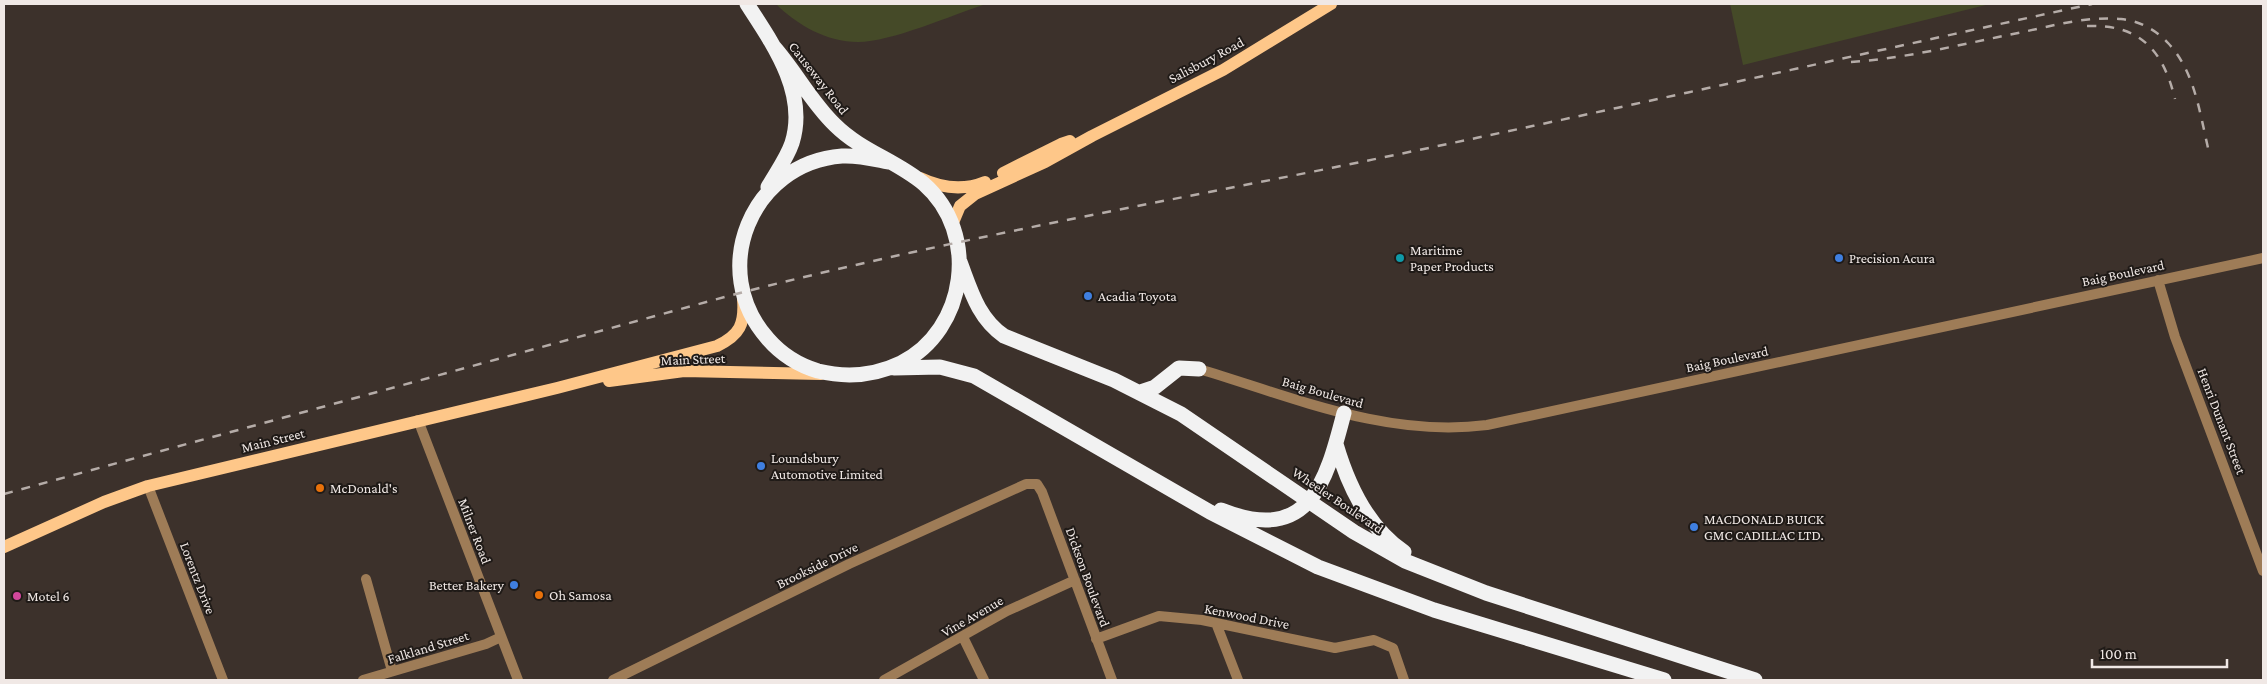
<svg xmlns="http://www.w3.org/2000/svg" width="2267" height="684" font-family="'Crimson Pro',serif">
<rect width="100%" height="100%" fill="#3c312b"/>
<path fill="#454a28" d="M776,4h210c-34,11 -95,38 -128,38 -31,0 -61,-17 -82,-38z
M1730,4h260l-247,61z"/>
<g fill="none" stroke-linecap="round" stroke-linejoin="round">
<path stroke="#9e7c57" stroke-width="10" d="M2158,280l17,57 88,234
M1199,369c94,28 188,69 288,56l776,-167
M418,420l100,260
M148,486l75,194
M366,579l26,92
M1216,623l22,57
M963,637l21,43
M1096,639l63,-23 43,4 133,28 39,-8 19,8 11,32
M363,680l123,-36 15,-7
M613,680l236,-116 177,-80h11l5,8 70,188
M884,680l123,-69 68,-31"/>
<path stroke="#fec789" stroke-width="12" d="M1003,173l58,-29 9,-3
M920,178c21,10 43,13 65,4
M952,225l8,-19 15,-12 70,-32 47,-26 131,-66 108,-66
M609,381l75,-10 137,3
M4,547l100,-45 44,-16 409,-98 160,-42c23,-11 28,-22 26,-47"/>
<path stroke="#f2f2f2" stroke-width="15" d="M747,4c26,40 61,89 45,139 -5,15 -16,30 -24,44
M774,47c22,25 37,55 61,78 26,26 62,36 89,59 56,49 43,146 -23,179 -27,13 -54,15 -83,8 -20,-6 -37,-17 -50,-32 -61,-68 -17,-176 74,-183 16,-1 31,3 46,6
M960,262c11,29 18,56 44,74l110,44 67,34 173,118 51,29 81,32 269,87
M894,368l46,-1 34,9 236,136 108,55 116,43 230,70
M1140,392l15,-5 24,-19 20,1
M1336,444c12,41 31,83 68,108
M1221,510c88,35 105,-27 123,-97"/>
<path stroke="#b5aca8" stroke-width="2.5" stroke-dasharray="9 9" stroke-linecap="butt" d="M2087,26c53,-2 76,24 88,73
M1851,62c59,-4 115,-19 172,-30 32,-7 66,-16 98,-13 18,2 34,10 47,24 27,28 32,72 41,109
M4,494l728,-199c201,-52 405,-88 609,-129 251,-51 501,-108 751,-162"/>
</g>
<circle fill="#0f9aa8" stroke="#1f1a17" stroke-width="2" cx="1400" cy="258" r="5"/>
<g fill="#3f7fe0" stroke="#1f1a17" stroke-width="2">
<circle cx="1839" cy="258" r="5"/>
<circle cx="1088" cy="296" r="5"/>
<circle cx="761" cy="466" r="5"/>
<circle cx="1694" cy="527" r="5"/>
<circle cx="514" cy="585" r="5"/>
</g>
<g fill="#e8710a" stroke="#1f1a17" stroke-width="2">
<circle cx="320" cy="488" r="5"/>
<circle cx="539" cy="595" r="5"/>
</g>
<circle fill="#d1479c" stroke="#1f1a17" stroke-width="2" cx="17" cy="596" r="5"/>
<g text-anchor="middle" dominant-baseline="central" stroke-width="4" stroke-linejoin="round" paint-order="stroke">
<g font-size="14" fill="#f0e8e5" stroke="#1f1a17">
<text transform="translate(1206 60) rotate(-28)">Salisbury Road</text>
<text transform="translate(819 78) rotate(52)">Causeway Road</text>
<text transform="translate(2123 273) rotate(-12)">Baig Boulevard</text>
<text transform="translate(693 359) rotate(-2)">Main Street</text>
<text transform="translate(1727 359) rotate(-12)">Baig Boulevard</text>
<text transform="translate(1323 392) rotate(16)">Baig Boulevard</text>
<text transform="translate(2222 421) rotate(69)">Henri Dunant Street</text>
<text transform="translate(273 440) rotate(-14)">Main Street</text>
<text transform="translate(1338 500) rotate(34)">Wheeler Boulevard</text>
<text transform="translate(475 531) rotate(69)">Milner Road</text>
<text transform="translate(817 565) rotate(-26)">Brookside Drive</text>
<text transform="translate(1088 577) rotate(70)">Dickson Boulevard</text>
<text transform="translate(198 578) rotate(69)">Lorentz Drive</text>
<text transform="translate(972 616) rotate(-30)">Vine Avenue</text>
<text transform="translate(1247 616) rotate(11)">Kenwood Drive</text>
<text transform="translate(428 647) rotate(-17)">Falkland Street</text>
</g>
<g font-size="14" fill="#f0e8e5" stroke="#1f1a17" text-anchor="start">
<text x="1410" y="250">Maritime<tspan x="1410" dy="16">Paper Products</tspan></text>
<text x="1849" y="258">Precision Acura</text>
<text x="1098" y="296">Acadia Toyota</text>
<text x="771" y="458">Loundsbury<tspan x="771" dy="16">Automotive Limited</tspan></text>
<text x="330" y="488">McDonald's</text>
<text x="1704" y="519">MACDONALD BUICK<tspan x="1704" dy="16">GMC CADILLAC LTD.</tspan></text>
<text x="504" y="585" text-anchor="end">Better Bakery</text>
<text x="549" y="595">Oh Samosa</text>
<text x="27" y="596">Motel 6</text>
</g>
</g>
<rect width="2267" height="684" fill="none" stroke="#f0e8e5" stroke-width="10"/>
<path d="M2092 659v8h135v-8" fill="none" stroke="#f0e8e5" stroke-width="2.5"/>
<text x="2100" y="659" font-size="15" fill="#f0e8e5" stroke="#1f1a17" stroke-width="4" paint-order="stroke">100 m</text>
</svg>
